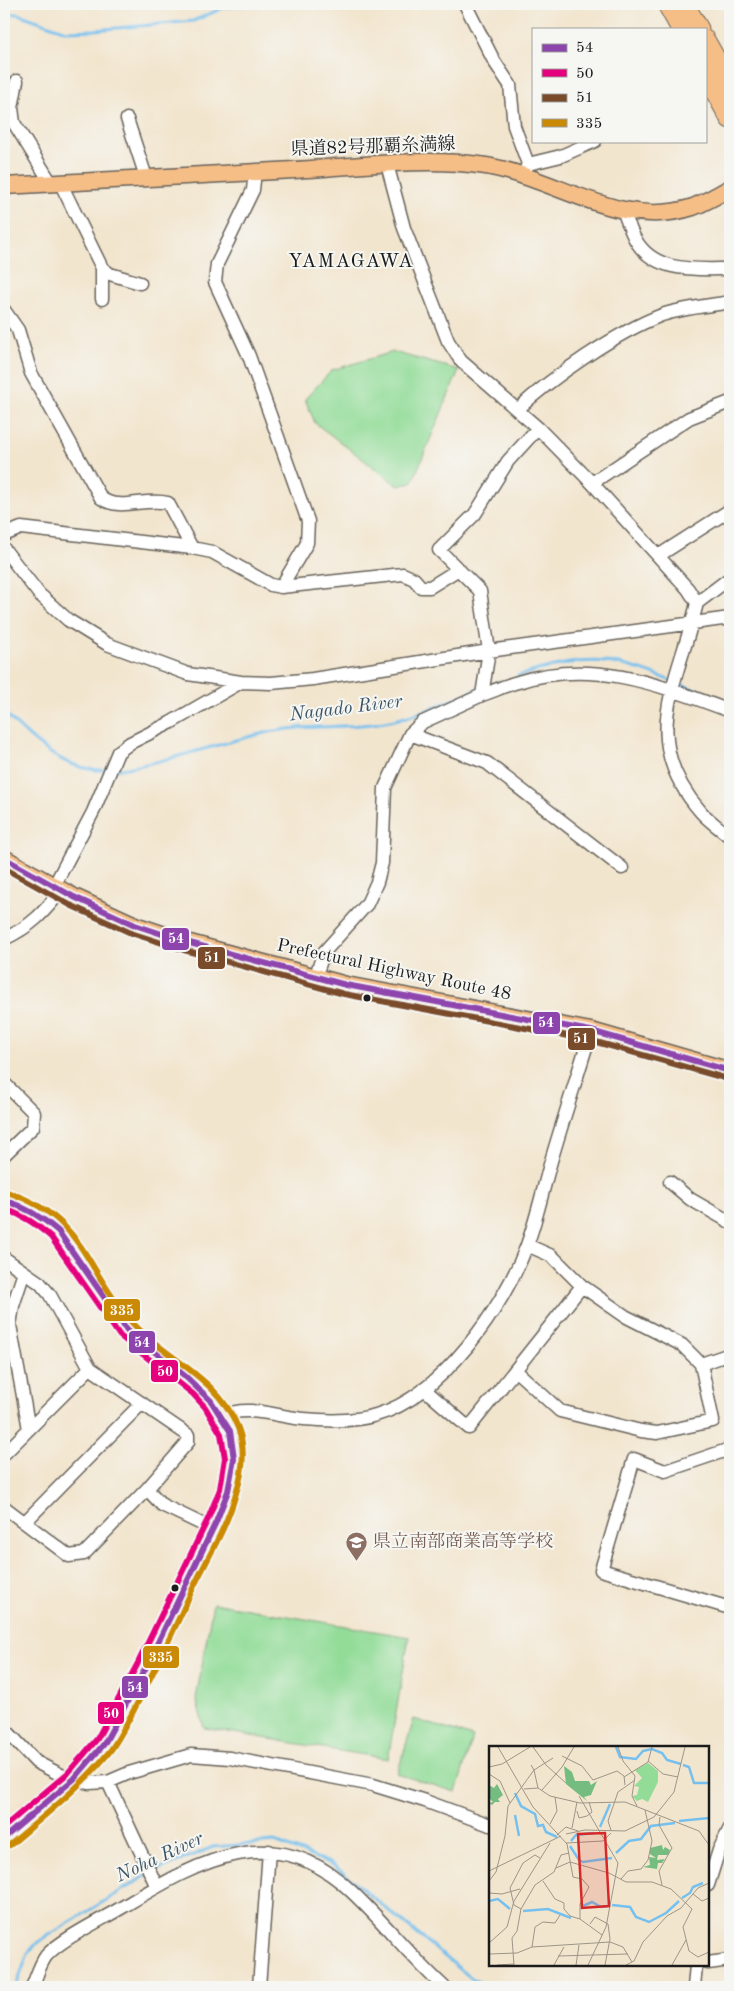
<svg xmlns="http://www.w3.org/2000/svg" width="734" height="1991" font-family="'Old Standard TT','Noto Serif JP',serif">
<rect width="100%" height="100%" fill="#f6f6f2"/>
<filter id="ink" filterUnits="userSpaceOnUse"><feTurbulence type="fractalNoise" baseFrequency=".02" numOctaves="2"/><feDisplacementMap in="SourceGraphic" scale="10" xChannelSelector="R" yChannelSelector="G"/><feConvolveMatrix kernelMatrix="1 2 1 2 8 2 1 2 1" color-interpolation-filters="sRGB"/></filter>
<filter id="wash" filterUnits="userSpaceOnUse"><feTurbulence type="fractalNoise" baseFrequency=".0096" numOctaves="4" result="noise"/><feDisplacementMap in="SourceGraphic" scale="20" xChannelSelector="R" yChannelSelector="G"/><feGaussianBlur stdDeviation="1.12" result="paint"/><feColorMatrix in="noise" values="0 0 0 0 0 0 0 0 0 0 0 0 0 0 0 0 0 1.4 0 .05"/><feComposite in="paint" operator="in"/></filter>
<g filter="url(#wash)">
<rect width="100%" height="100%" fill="#f2e5ce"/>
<path fill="#92dc98" stroke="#577c5a" d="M393,352l66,18 -47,113 -14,3 -83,-63 -10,-24 27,-29z
M213,1603l196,34 -21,122 -184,-31 -8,-29z
M414,1719l59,18 -17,55 -59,-18z"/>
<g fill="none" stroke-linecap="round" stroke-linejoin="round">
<path stroke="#75c0ee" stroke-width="3" d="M379,4l42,2 3,-2
M4,14h14l48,17 29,-1 98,-9 30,-13 27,-4
M518,676c64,-20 91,-21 153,5
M677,683l53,20
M487,686l13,-4
M4,712c28,29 60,60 103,58
M114,770c51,-7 101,-26 151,-37 37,-9 76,-4 113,-10 37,-5 67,-21 101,-34
M152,1872l61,-25 62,-5 57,22 128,105 14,11 18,7
M16,1987l12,-34 10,-11 109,-67
M712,1987l18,-2"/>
</g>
</g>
<g filter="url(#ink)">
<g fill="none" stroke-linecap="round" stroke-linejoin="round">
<defs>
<path id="minor" d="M465,4l29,57 16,24 4,41 14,38 -4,10
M17,81l-5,27 2,15 37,60
M127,119l19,58
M387,164l17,64 44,113 13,20 77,67 54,55 96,106 9,14c-19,81 -60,136 4,209 9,10 20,17 29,25
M528,164l33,-8 34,-15
M255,171l-2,19 -36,74 -2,18 34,74 59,165 -1,22 -26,44
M60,182l42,86 8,6 30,9
M623,210c4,10 7,20 12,29 19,35 62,30 95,30
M102,299v-31
M4,310l14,20 13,43 70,125c19,14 43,-1 67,5l24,45
M517,410c35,-33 100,-78 145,-95 21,-7 46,-9 68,-13
M592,483l97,-65 41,-16
M4,535l17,-7 171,20 20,4 59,33 10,2 122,-13 11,5 7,8h9l29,-18
M4,549l35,45 29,26 39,24 81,30 53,8 30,1 42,-4 176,-28 241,-33
M658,556l72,-46
M697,603l33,-25
M482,695c12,-4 24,-10 36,-13 75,-24 142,3 212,29
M410,734l77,29 135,105
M54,886l39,-74 25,-60 12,-9 40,-20 71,-41
M4,939c28,-13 39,-26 58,-49
M318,978v-9l6,-17 43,-48 10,-22 5,-19 3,-75 25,-54 13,-12 59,-27 7,-44 -9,-60 -41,-41 36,-36 33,-53 30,-33
M4,1083l30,30 -1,14 -29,28
M670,1182l20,17 40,23
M4,1258l36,25 10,12 40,73 98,67v7l-41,47 -63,65 -15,2 -65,-49
M24,1272l-11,34 -3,19 19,104
M701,1364l29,-10
M515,1370l45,41 81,20 16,2 56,-12 -12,-57 -19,-19 -57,-29 -43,-30 -30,-30 -25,-11
M424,1389l45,39 113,-142
M223,1416c25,-12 54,1 81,3 22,2 50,3 72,-4 66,-19 128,-108 151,-170 10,-27 16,-56 24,-84 13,-44 27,-87 40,-130
M730,1449l-65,22 -31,-12 -33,111 129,38
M4,1454l86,-86
M147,1489l15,16 50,24
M25,1522l117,-119
M4,1728l32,34 29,15 24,6 19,-1 21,-9 62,-18 39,3 143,27 52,16 65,24
M108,1782l49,105
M708,1885l11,-35 11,-22
M708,1963l22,-3
M32,1987c4,-9 8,-23 14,-31 15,-17 59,-38 80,-51 76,-46 150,-86 226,-13 32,30 59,65 92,95
M259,1987l10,-136
M694,1987l2,-22"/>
<path id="major" d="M4,186c97,-6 193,-10 290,-16 58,-3 128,-13 185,-5 73,9 139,67 214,42 13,-5 25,-12 37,-19
M4,858l70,39 61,28 51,17 160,43 245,46 139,40"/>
<path id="highway" d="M667,4l14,25
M684,4l15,25
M705,40l25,44
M705,73l25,46
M4,1200c62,14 78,70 111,116 29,41 82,57 107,100 8,12 13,28 12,43 -3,43 -29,85 -47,122 -22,47 -44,94 -69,139l-14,24 -30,35 -70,59"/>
</defs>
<use href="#minor" stroke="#67625a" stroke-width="15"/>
<use href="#major" stroke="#67625a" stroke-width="19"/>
<use href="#highway" stroke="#67625a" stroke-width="21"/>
<use href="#minor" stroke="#fff" stroke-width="12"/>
<use href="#major" stroke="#f6be87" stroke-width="16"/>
<use href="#highway" stroke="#f6be87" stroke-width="19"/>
<defs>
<path id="bus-1" d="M4,858l70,39 61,28 51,17 160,43 245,46 139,40
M4,1200c21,7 37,16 54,31l69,99 58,46 26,25 19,30 4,28 -6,32 -12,31 -71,147 -41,75 -30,35 -70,59"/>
<path id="bus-2" d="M4,1209c19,6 32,15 47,28l69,99 73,58 12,13 16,27 4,24 -5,31 -12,30 -71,146 -40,74 -29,34 -64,54"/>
<path id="bus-3" d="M4,868l66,37 61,28 53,17 160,44 245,46 139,39"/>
<path id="bus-4" d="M7,1192c75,25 76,71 120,125 34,40 91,59 111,111 8,21 5,44 -2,65 -9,34 -28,64 -43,95 -17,38 -35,75 -54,112 -9,17 -18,36 -29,51 -29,36 -65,64 -100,94"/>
</defs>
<use href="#bus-1" stroke="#f6f6f2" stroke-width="10"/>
<use href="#bus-2" stroke="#f6f6f2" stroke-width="10"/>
<use href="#bus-3" stroke="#f6f6f2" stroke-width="10"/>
<use href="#bus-4" stroke="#f6f6f2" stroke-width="10"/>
<use href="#bus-1" stroke="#8e44ad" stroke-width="6"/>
<use href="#bus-2" stroke="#e5007d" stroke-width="6"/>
<use href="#bus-3" stroke="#7a4b2a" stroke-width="6"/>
<use href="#bus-4" stroke="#cb8a06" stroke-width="6"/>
</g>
</g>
<defs>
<symbol id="school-pin" viewBox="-11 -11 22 30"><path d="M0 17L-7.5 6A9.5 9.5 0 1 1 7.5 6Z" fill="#8d6e63" stroke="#f6f6f2"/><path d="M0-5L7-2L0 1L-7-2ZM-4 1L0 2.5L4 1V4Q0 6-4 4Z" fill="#fff"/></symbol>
</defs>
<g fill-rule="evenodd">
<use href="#school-pin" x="344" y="1530" width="25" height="34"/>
</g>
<g fill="#1c1c1c" stroke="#f6f6f2" stroke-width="2">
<circle cx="367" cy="998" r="4.5"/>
<circle cx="175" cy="1588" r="4.5"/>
</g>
<g text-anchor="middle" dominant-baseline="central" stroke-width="4" stroke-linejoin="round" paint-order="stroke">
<g font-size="18" fill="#1c1c1c" stroke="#f6f6f2">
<text transform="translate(373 147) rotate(-2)">県道82号那覇糸満線</text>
<text transform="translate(394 970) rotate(12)">Prefectural Highway Route 48</text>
</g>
<g font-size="18" fill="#785e54" stroke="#f6f6f2" text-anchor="start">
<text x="373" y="1542">県立南部商業高等学校</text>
</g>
<g font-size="19" font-style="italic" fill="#3b5566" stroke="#f6f6f2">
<text transform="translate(346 709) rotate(-7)">Nagado River</text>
<text transform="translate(160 1858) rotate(-25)">Noha River</text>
</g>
<g font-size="20" letter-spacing="1" fill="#1c1c1c" stroke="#f6f6f2">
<text x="351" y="262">YAMAGAWA</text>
</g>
</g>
<g transform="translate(489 1746)">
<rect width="220" height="220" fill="#f2e5ce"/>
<path d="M159,17l10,8v11l-10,20 -6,-3 -5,2 -5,-5 5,-1 2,-8 -5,-1 8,-8 -7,-8z" fill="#92dc98"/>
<path d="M75,20l8,6 3,9h14l2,4 6,-4 -6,14 -7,2 3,4 -21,-17zM8,38l6,11 -5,4 2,3h-5l-3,3 -3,-2 4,-1 -4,-4v-13l5,3zM173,99l1,5 2,-3 5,3 -2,5h-10l-1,5 8,-1 -3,4h-4l-1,6 -14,-2 7,-2 -1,-8 7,1 -6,-4v-6z" fill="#75bc80"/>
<path fill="none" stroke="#75c0ee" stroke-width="2.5" d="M127,1l4,10 16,2 7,-8 9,-2 10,4 5,7 14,4M194,19l6,2 5,16h15M26,47l6,13 14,8 3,12 5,-1 3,7 11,5M26,69l4,21M190,75l30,-3M111,81l10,-23M82,95l5,-6 18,-2M81,100l9,14M127,107l13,-12 12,-2 10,-13 24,-3M90,114l4,2 29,-4M193,152l8,-5 3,-6 10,-4M0,155l9,-2 12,10M123,159l18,2 6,10 13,5 17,-9 13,-12M94,160l9,-4 9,5 7,-1M34,165l25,-2 23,9"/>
<path fill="none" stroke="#9c9587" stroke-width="1" d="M9,1l35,60 34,37 6,33 9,2 7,8 -9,17v15l22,16M44,1l13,18 20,18M129,1l5,14 12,15 -3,20 5,10M73,10l20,10 11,14 24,-9 7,5 1,9M159,15l15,13 15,3M42,19l3,5 19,-12M0,21l13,-3 28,-17M0,28l11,7 10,22M135,31l24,-15 4,-15M35,43l14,-1 12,8 30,7 45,-1 74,29 10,14M53,44l20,-23 12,-20M90,50l39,67 -12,64 -18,38M88,65l2,7 8,-2 5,-4 -3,-10M171,71l-1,8 13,23 -13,23 3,14M61,78l7,-13 -2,-14M83,82l5,-26M122,84l-3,-9 10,-29 17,-12M77,88l19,-4 40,1 29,-14 20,-25 11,-45M68,89l9,-8 12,4M77,97l37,-2 8,-8M81,116l39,11 17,9h26l19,7 21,20 -9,18 6,24 9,6 11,-5M67,122l14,-6M0,125l72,-35M132,133l7,-8 13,-2 7,-9 4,-19 -7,-31M0,135l7,-9 9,-36 3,-30 26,-36 4,18M54,135l12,18 9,4v6l6,7 10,3M0,147l13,1 18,-5M204,148l9,7 7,-3M32,163l-7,-4 -4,-17 13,-25 12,-8 5,3M101,178l5,-7 13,7 2,15 -5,26M28,185l4,-22 14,-24 19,-13 7,-17 8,-2M0,197l18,-16 7,-26 36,-58M43,201l3,-20 8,-5 12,1 5,-8M0,208l28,-1 15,-6 78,-5 13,5 9,15M69,210l70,-2M8,219l17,-1M25,219l-2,-27 5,-7M65,219l10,-18M87,219l3,-20M137,219l8,-4 9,-19 24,-26 14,-8 17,-20 11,-5M183,219l14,-25"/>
<path fill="#d62828" fill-opacity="0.15" stroke="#d62828" stroke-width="2.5" d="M116,87l4,73 -27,2 -4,-74z"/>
<rect width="220" height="220" fill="none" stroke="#1c1c1c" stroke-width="2.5"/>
</g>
<g stroke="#f6f6f2" stroke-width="2">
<rect x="161" y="927" width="29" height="24" rx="5" fill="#8e44ad"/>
<rect x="197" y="946" width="29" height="24" rx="5" fill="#7a4b2a"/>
<rect x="532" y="1011" width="29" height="24" rx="5" fill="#8e44ad"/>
<rect x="567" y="1027" width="29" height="24" rx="5" fill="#7a4b2a"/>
<rect x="103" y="1298" width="38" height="24" rx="5" fill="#cb8a06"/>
<rect x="128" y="1330" width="28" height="24" rx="5" fill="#8e44ad"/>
<rect x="150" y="1359" width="29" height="24" rx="5" fill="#e5007d"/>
<rect x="142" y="1645" width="38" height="24" rx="5" fill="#cb8a06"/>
<rect x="121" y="1675" width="28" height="24" rx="5" fill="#8e44ad"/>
<rect x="97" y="1701" width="28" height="24" rx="5" fill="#e5007d"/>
</g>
<g font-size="14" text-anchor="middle" font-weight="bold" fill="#fff">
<text x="176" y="943">54</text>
<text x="212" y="962">51</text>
<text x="546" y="1027">54</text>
<text x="581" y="1043">51</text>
<text x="122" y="1315">335</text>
<text x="142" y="1347">54</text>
<text x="165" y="1376">50</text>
<text x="161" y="1662">335</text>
<text x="135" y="1692">54</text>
<text x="111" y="1718">50</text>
</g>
<rect width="734" height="1991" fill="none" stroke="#f6f6f2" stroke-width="20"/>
<rect x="532" y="28" width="175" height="115" fill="#f6f6f2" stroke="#9f9f9c"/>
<rect x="542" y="44" width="25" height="8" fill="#8e44ad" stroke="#9f9f9c"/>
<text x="576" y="52" font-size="15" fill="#1c1c1c">54</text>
<rect x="542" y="69" width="25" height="8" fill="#e5007d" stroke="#9f9f9c"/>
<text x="576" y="78" font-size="15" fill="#1c1c1c">50</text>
<rect x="542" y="94" width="25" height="8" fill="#7a4b2a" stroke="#9f9f9c"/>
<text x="576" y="102" font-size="15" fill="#1c1c1c">51</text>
<rect x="542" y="119" width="25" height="8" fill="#cb8a06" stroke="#9f9f9c"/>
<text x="576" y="128" font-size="15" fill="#1c1c1c">335</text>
</svg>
